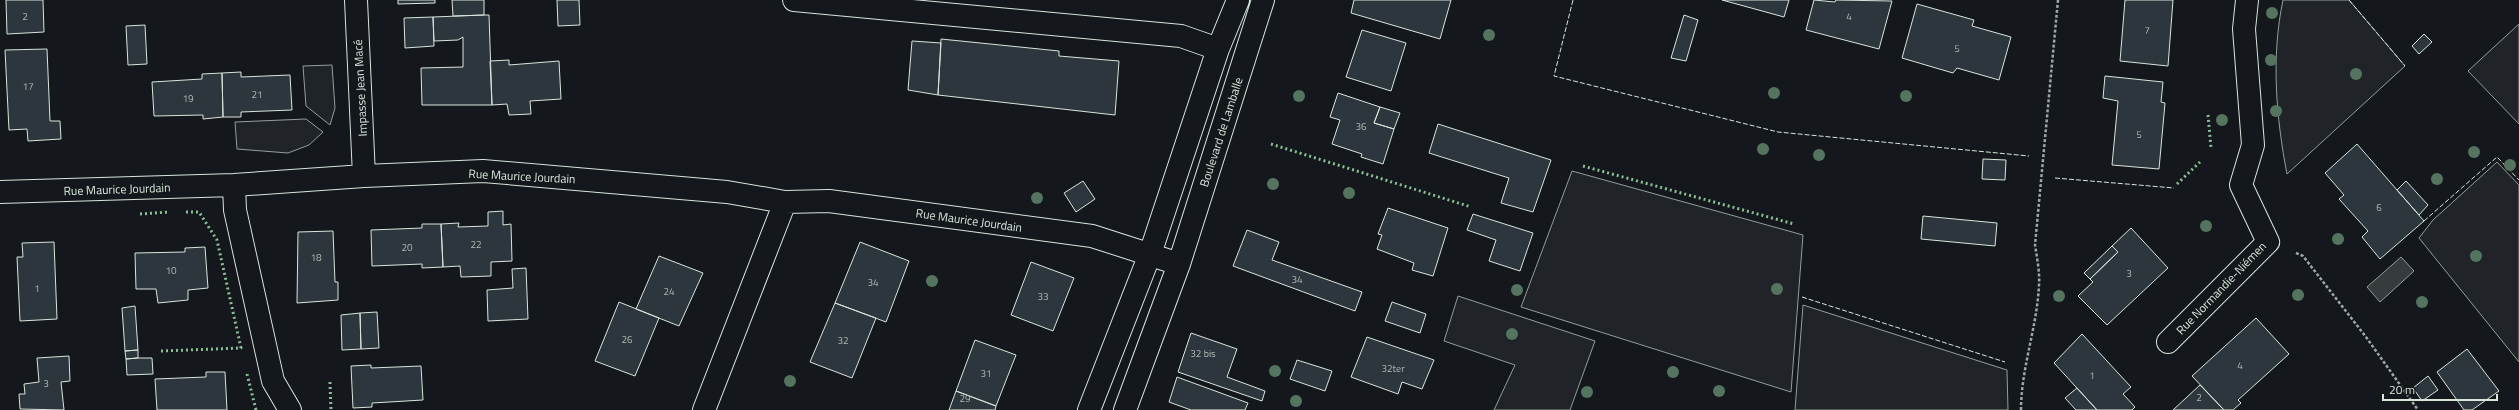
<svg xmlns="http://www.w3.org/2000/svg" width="2519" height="410" font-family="'Titillium Web',sans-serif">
<rect width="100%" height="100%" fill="#14181c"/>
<path fill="#202428" stroke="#939e99" d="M2283,0h66l56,66 -118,108c-11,-57 -16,-117 -4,-174z
M2519,24v100l-51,-53z
M332,65l3,43 -5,17 -24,-19 -3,-40z
M306,119l17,13 -14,13 -21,8 -51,-4 -2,-27z
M2497,162l22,23v177l-100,-124 14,-18z
M1572,171l231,64 -12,157 -270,-85z
M1458,296l137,45 -25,69h-76l21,-45 -71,-24z
M1803,305l204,65 1,40h-213z"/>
<path fill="#363b3e" stroke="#939e99" d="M2401,257l13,14 -34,31 -13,-15z"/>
<path fill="#2c363c" stroke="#d8e6dc" d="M6,0h37l1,32 -37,2z
M398,0h37v3l-37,1z
M452,0h32v15l-31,1z
M557,0h22l1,25 -22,1z
M1354,0h97l-11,39 -89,-26z
M1722,0h67l-5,17z
M1814,0l21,2 1,-2 56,1 -13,48 -73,-19z
M2125,0h48l-5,66 -48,-5z
M1917,4l57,16 -2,6 39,11 -12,43 -42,-12 -4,5 -51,-15z
M484,15h5l3,90h-70l-1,-37 42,-1v-30l-5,3 -24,1 -1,-24z
M1684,15l14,5 -12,41 -15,-3z
M433,17l1,29 -29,2 -1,-30z
M145,25l2,39 -19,1 -2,-39z
M1362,30l44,13 -15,48 -45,-14z
M2424,34l8,8 -13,12 -7,-8z
M941,39l118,12v5l60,5 -4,54 -177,-20z
M912,41l29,2 -3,52 -30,-5z
M47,49l3,72h10l1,18 -33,2 -1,-12 -18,1 -4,-80z
M509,60v5l50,-4 2,38 -31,2 1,13 -22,1 -2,-11 -15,1 -2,-44z
M241,72v5l49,-2 2,35 -51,2v5h-18l-1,-44z
M222,73l1,44 -20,2v-4l-49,1 -2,-34 50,-3v-5z
M2105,76l58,6 -2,20 4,1 -6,66 -47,-4 6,-64 -15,-3z
M1338,93l42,14 -6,16 20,6 -11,35 -22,-7 1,-3 -30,-10 8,-24 -10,-3z
M1380,107l20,6 -6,16 -20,-6z
M1438,124l113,36 -18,52 -32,-9 8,-25 -80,-25z
M2357,144l67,77 -44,38 -18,-22 6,-6 -29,-32 5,-4 -19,-22z
M1983,159l23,1 -1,20 -23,-1z
M1083,181l12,18 -19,13 -12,-19z
M2406,181l22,24 -9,10 -22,-25z
M1388,208l60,20 -15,48 -21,-6 2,-7 -37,-14 5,-14 -4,-1z
M503,211v14l8,-1 1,37 -21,1v14l-30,1 -1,-11 -17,1 -2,-43 18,-1 -1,4 30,-1v-14z
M1473,214l60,19 -13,38 -31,-10 7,-21 -29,-10z
M1923,216l74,7 -2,23 -74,-7z
M422,224h19l2,43 -21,1v-4l-50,2 -1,-36 51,-2z
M2131,228l37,40 -61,57 -29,-29 15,-14 -3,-3 28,-27 -6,-6z
M1247,230l32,12 -7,18 90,32 -7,19 -122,-45z
M333,231l2,51h3v18l-41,3 1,-71z
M54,242l3,77 -37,2 -3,-64h6l-1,-14z
M860,242l49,19 -23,61 -51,-19z
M2112,246l6,6 -28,27 -6,-6z
M205,247l3,41 -20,2v10l-30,3 -2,-14h-20l-1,-36 50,-1v-4z
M659,256l44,17 -24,53 -43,-17z
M1031,262l43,16 -21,53 -42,-16z
M526,268l2,51 -40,2 -1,-31 26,-2 -1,-19z
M619,302l40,16 -24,58 -40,-15z
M1392,302l34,12 -6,19 -35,-12z
M835,303l41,15 -24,60 -42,-16z
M135,306l3,44 -13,1 -3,-43z
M377,312l2,36 -18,1 -1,-36z
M360,313l1,36 -19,1 -1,-35z
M2256,318l33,36 -51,46 3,3 -8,7h-9l-32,-34z
M1191,333l46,16 -10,28 38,14 -3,10 -84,-29z
M2082,334l49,53 -8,7 12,13 -3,3h-35l-43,-47z
M1367,337l67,23 -12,29 -20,-7 -4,12 -47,-17z
M975,340l41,15 -20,51 -40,-15z
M2467,349l32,42 -27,19h-8l-27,-38z
M138,350v8l-12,1 -1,-8z
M69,356l1,25 -9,1 3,28 -44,-1 -1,-15h6l-1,-10 15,-2 -2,-24z
M138,358h14l1,16 -26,1 -1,-16z
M1297,360l35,11 -7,20 -35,-12z
M371,365v3l50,-2 2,34 -51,3v4l-19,1 -2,-42z
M206,372h19l2,38h-70l-2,-31 51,-2z
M2428,376l10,14 -16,11 -9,-13z
M1177,377l71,26 -3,7h-54l-22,-8z
M2200,385l24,25h-51z
M2077,388l20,22h-21l-11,-12z
M956,391l40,15 -1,4h-46z"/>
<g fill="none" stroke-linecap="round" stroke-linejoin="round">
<defs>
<path id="minor" d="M356,0l8,176
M794,0l387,36 37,13
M234,185l1,25 38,171 17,29
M0,192l234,-7 130,-9 119,-5 244,21 58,10 44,-1 263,35 87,28
M2168,342l100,-100 -27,-57 12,-40 -9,-116 3,-29
M704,410l81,-208
M1089,410l61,-156 68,-205 20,-49
M1125,410l54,-146 84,-264"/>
</defs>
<use href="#minor" stroke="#d8e6dc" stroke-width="24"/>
<path stroke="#9da8a2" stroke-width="2.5" stroke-dasharray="3 2" stroke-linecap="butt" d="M2296,253l7,3 63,81 52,73
M2021,410c0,-42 16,-82 18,-125 1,-12 -2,-27 -4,-40l23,-245"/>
<use href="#minor" stroke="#14181c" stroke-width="22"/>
<path stroke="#8ac095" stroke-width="3" stroke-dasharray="2 3" stroke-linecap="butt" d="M2208,115l3,33
M1271,144l200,63
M1583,166l211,58
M2177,184l23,-22
M140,214l29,-2
M161,351l80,-3 -24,-108 -18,-28h-14
M247,374l9,36
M330,382l1,28"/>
<path stroke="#d8e6dc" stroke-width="1" stroke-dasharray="5 2" stroke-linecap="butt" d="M1573,0l-19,76 224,56 251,24
M2349,0l56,66
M2055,178l119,10
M2424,221l73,-64 22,23
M1802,297l203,65"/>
</g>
<g fill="#55745f">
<circle cx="2272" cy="13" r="6"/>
<circle cx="1489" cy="35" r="6"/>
<circle cx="2271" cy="60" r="6"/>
<circle cx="2356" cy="74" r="6"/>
<circle cx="1774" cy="93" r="6"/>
<circle cx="1299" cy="96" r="6"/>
<circle cx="1906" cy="96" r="6"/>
<circle cx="2276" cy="111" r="6"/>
<circle cx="2222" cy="120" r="6"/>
<circle cx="1763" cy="149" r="6"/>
<circle cx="2474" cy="152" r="6"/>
<circle cx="1819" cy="155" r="6"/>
<circle cx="2510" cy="165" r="6"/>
<circle cx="2437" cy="179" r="6"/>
<circle cx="1273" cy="184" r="6"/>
<circle cx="1349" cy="193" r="6"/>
<circle cx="1037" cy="198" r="6"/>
<circle cx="2206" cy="226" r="6"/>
<circle cx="2338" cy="239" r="6"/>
<circle cx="2476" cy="256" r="6"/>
<circle cx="932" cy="281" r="6"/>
<circle cx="1777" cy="289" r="6"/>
<circle cx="1517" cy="290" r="6"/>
<circle cx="2298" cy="295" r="6"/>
<circle cx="2059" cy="296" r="6"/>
<circle cx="2422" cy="302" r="6"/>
<circle cx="1512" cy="334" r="6"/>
<circle cx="1275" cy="371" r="6"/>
<circle cx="1673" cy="372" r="6"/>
<circle cx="790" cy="381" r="6"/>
<circle cx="1719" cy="391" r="6"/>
<circle cx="1587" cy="392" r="6"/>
<circle cx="1296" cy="401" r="6"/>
</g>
<g text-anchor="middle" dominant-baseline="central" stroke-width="3" stroke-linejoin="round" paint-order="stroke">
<g font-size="10" fill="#adbab4">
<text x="25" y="16">2</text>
<text x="1849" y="16">4</text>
<text x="2147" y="30">7</text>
<text x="1957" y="48">5</text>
<text x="28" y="86">17</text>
<text x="257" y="94">21</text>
<text x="188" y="98">19</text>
<text x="1361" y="126">36</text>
<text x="2139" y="134">5</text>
<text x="2379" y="207">6</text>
<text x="476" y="244">22</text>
<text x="407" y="247">20</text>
<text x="316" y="257">18</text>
<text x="171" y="270">10</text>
<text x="2129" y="273">3</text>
<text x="1297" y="279">34</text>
<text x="873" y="282">34</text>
<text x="37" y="288">1</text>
<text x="669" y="291">24</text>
<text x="1043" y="296">33</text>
<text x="627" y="339">26</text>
<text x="843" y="340">32</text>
<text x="1203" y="353">32 bis</text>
<text x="2240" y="365">4</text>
<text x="1393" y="368">32ter</text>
<text x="986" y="373">31</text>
<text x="2092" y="375">1</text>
<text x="46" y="383">3</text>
<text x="2199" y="397">2</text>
<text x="965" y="398">29</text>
</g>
<g font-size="12" fill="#d8e6dc" stroke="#14181c">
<text transform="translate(360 88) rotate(-93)">Impasse Jean Macé</text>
<text transform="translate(1221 132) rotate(-72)">Boulevard de Lamballe</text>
<text transform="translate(522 176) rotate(3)">Rue Maurice Jourdain</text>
<text transform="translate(117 189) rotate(-2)">Rue Maurice Jourdain</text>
<text transform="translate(969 220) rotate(8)">Rue Maurice Jourdain</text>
<text transform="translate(2221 288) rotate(-46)">Rue Normandie-Niémen</text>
</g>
</g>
<path d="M2383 394v6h114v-6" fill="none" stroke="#d8e6dc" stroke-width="2"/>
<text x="2389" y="394" font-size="12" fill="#d8e6dc" stroke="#14181c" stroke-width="3" paint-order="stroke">20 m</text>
</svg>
